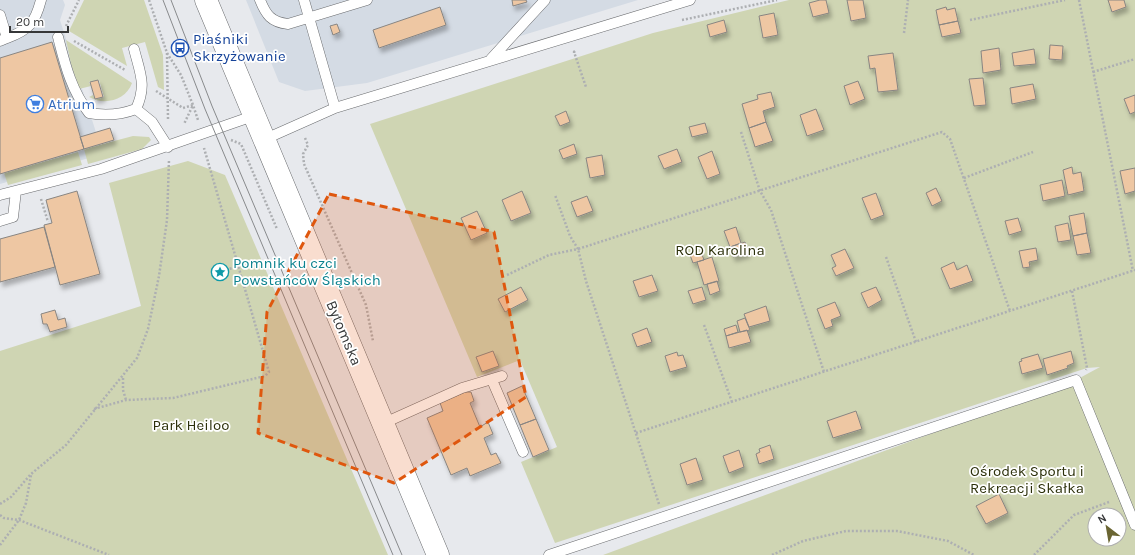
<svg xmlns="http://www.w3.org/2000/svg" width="1135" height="555" font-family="Karla,sans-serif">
<defs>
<filter id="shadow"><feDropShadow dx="2.5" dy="4.5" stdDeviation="2" flood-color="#0004"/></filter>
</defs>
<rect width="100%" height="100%" fill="#e7e9ed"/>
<path fill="#d4dbe4" d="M0,0h63l2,5 -5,15 42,131 -3,4 -99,29z
M246,0h392l-271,83 -62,8 -26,-9z"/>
<path fill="#cfd5b3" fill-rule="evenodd" d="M84,0h60l19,55 1,35 -6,-3 -13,-45 -23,6 5,18 -58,-35z
M789,0h346v555h-532l473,-175 24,-13 -13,1 -532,175 -34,-81 36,-15 -37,-87 -43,17 -107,-253 283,-91zM1095,515h24v24h-24z
M66,40l66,43c-6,17 -27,23 -43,14l4,-2 2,4 9,-2 -5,-17 -10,2 2,4 -12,3 -8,-25z
M133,136l16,1 2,3 -9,9 -54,15 -4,-15z
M78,152l4,13 -74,20 -4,-12z
M188,161l37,14 163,380h-388v-204l141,-45 -32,-123z"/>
<path fill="#eec7a3" stroke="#888582" filter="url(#shadow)" d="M512,0h14l1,2 -14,4z
M820,0h6l3,13 -16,4 -4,-14z
M847,0h16l3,18 -15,3z
M1108,0h16l2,7 -14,5z
M440,7l6,18 -67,23 -6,-18z
M946,7l1,3 8,-2 3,13 -19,4 -3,-15z
M774,13l4,22 -15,3 -4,-22z
M724,20l3,12 -17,5 -3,-12z
M958,21l3,12 -19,4 -3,-12z
M337,24l3,8 -7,3 -3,-9z
M52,42l32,107 -84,25v-116z
M1050,45l13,1 -1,14 -13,-1z
M999,48l2,22 -18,3 -2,-22z
M1034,49l2,15 -22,2 -2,-13z
M893,53l5,37 -20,2 -3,-24 -5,1 -2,-13z
M983,78l3,27 -12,1 -5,-27z
M98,80l5,17 -8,2 -5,-17z
M858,81l7,18 -15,6 -6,-19z
M1033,84l3,15 -24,5 -2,-16z
M771,92l4,15 -12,4 3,11 -17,6 -7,-24 16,-5 -1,-4z
M1135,95v17l-5,2 -6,-15z
M816,109l8,21 -17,6 -7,-21z
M566,111l4,11 -10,4 -5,-10z
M766,122l7,19 -18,6 -6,-19z
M705,123l3,10 -16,4 -3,-10z
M110,128l4,12 -30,9 -4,-12z
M574,144l3,10 -14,5 -4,-9z
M677,149l5,13 -18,7 -6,-13z
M712,151l8,23 -13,5 -9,-22z
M602,155l3,20 -15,3 -4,-20z
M1072,167l1,7 8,-2 3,19 -16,4 -5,-25z
M1135,168v23l-10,3 -5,-23z
M1062,180l3,16 -22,5 -3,-16z
M936,188l6,13 -10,5 -6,-13z
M77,191l23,83 -40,11 -16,-60 8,-2 -6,-23z
M522,191l9,22 -20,8 -9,-21z
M876,193l8,22 -13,5 -9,-22z
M587,196l6,15 -16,6 -6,-15z
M477,211l10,22 -16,7 -10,-22z
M1084,213l3,20 -14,3 -4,-20z
M1018,218l4,13 -13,4 -4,-14z
M1068,223l3,17 -13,2 -3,-16z
M44,227l11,40 -55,15v-43z
M736,227l5,16 -11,4 -6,-16z
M1087,233l4,20 -14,2 -4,-19z
M745,242l3,11 -15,4 -3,-10z
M1036,248l2,12 -9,2 1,5 -7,1 -4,-17z
M845,249l9,19 -18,8 -4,-8 4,-2 -5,-11z
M701,252l3,8 -11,3 -3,-8z
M712,257l7,24 -15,4 -7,-23z
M954,262l3,8 10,-5 6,16 -23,8 -9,-21z
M652,275l6,16 -19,6 -6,-16z
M717,281l3,10 -10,4 -3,-11z
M521,287l7,13 -23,12 -7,-13z
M702,287l4,13 -13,4 -5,-13z
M876,287l6,13 -14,8 -7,-15z
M835,302l6,14 -10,4 2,6 -8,3 -8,-20z
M766,306l4,15 -21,6 -5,-13z
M55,310l3,10 7,-2 2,9 -17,5 -3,-8h-4l-2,-10z
M745,318l5,12 -10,2 -3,-11z
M736,325l2,7 -12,4 -2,-7z
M647,328l5,14 -15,5 -5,-13z
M747,330l4,12 -22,6 -3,-12z
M493,351l6,15 -17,6 -6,-15z
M1071,351l3,12 -7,3 1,2 -21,7 -4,-16z
M677,352l1,4 5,-1 4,12 -17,5 -5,-16z
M1038,354l5,14 -21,6 -3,-12 3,-1 -1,-2z
M522,386l14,33 -16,6 -13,-32z
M465,392h6l3,9 -4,2 10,24 8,-5 5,12 -9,4 7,17 5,-2 5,10 -31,13 -3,-8 -16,7 -24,-57 16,-7 -3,-8z
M856,411l6,18 -29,9 -6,-17z
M536,419l13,31 -16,7 -13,-32z
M770,445l4,14 -15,5 -3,-10 4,-2 -1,-3z
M739,450l5,17 -15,6 -6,-17z
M696,458l7,22 -16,5 -7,-21z
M999,494l9,19 -22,11 -10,-18z"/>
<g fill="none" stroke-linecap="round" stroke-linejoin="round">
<defs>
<path id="lane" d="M260,0c6,15 11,22 28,24l79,-24
M304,0l31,108
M0,15l7,23 -7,3
M58,37c7,27 13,53 31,76 16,3 31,2 47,-4 11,-24 4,-36 -2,-60
M7,38c22,-8 28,-15 34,-38
M491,59l54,-59
M136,109l16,13 16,25
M263,140l72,-32 355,-108
M0,195l101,-26 152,-53
M0,221l13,-4 3,-26
M492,380l31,72
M382,424l80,-36 40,-12
M549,555l527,-175 59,145"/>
<path id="secondary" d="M206,0l232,555"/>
</defs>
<use href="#lane" stroke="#6a6c6f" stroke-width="11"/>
<use href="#secondary" stroke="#6a6c6f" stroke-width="23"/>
<path stroke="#adafb2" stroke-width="2.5" stroke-dasharray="2 2" stroke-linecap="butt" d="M149,0l18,53 14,22 12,30 -9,19
M1079,0l54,271
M682,20l95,-20
M970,20l95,-20
M66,26l13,-26
M904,33l4,-33
M74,41l51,29
M575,51l-1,1 12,35
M167,53l1,66
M1093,72l42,-13
M156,91l27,17 10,-3 5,15
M741,132l19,59 11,19 53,162
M305,138l3,7 -5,9 1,10 62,141 7,36
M231,140l10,4 36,85
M964,178l69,-26
M41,199l7,23
M886,257l30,85
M222,271l17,-5
M507,275l42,-20 29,-6 -8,-13 -15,-41
M1072,291l15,77 -1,2
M704,325l28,77
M123,378v12l3,10
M94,409l32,-9 47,-2 92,-22 4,-4 -65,-224
M636,433l499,-163
M0,504l11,-7 20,-23 35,-29 71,-87 11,-29 11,-53 8,-56 2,-60
M659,504l-73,-223 -8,-32 364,-117 8,7 60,172
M0,515l4,3 15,2 90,35
M0,545l19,-25 7,-17 5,-28
M772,555l31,-14 43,-10h51l51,10 26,14
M1034,555l40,-40 35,-13"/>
<use href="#lane" stroke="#fff" stroke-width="10"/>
<use href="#secondary" stroke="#fff" stroke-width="22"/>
<path stroke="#888a8c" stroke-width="1" d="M163,0l42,109 188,446
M171,0l41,106 190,449"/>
</g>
<path fill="#df570e" fill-opacity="0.2" stroke="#df570e" stroke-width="3" stroke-dasharray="8 5" stroke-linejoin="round" d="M329,194l165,38 32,165 -132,86 -136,-50 9,-121z"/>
<defs>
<symbol id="bus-ring" viewBox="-11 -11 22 22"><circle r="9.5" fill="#fff" stroke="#1a4fb4" stroke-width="1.5"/><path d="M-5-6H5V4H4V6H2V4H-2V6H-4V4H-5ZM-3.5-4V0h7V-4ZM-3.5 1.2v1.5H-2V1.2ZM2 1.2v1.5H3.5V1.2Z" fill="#1a4fb4"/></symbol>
<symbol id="supermarket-ring" viewBox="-11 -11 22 22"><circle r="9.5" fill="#fff" stroke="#3f7fe0" stroke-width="1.5"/><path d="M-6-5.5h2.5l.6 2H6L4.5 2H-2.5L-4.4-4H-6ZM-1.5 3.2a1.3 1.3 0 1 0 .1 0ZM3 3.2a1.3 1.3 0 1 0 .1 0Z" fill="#3f7fe0"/></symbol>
<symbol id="sight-ring" viewBox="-11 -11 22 22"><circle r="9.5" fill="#fff" stroke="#0f9aa8" stroke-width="1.5"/><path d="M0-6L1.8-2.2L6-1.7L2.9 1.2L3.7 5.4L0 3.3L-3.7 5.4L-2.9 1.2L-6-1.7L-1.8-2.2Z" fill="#0f9aa8"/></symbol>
</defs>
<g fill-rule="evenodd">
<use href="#bus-ring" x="170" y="38" width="20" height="20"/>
<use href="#supermarket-ring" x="25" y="94" width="20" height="20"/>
<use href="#sight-ring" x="210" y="262" width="20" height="20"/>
</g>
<g text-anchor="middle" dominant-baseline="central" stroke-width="3.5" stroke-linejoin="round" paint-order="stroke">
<g font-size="15" fill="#164399" stroke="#fff" text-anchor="start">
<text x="193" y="39">Piaśniki<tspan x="193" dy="17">Skrzyżowanie</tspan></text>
</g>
<g font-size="15" fill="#366cbe" stroke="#fff" text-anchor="start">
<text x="48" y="104">Atrium</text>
</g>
<g font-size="15" fill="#2c300a" stroke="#fff">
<text x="720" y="250">ROD Karolina</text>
<text x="191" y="425">Park Heiloo</text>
<text x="1027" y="471">Ośrodek Sportu i<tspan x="1027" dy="17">Rekreacji Skałka</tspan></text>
</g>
<g font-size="15" fill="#0d838f" stroke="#fff" text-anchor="start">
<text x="233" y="263">Pomnik ku czci<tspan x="233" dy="17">Powstańców Śląskich</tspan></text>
</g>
<g font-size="15" fill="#363738" stroke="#fff">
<text transform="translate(344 333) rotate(67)">Bytomska</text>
</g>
</g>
<g transform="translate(1107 527) rotate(329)"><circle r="19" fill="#ffffff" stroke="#afafaf"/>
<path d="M0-3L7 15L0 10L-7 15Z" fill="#6a6532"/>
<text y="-6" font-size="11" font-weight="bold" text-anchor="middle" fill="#363738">N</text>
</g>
<path d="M10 26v6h58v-6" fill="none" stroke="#363738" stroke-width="2"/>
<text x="16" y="26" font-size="12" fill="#363738" stroke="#ffffff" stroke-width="3" paint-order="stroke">20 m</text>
</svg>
